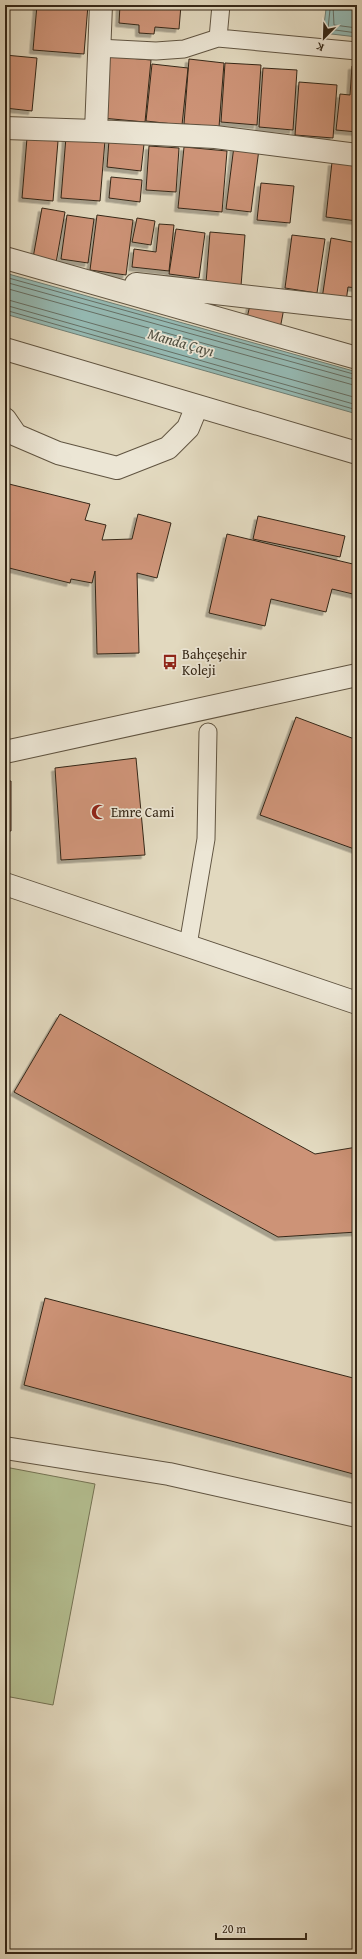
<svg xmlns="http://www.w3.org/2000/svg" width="362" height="1959" font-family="'Gentium Book Plus',serif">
<defs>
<filter id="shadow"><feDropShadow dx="-3.5" dy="3.5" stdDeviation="0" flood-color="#0004"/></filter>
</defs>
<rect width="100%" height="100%" fill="#e2d9bf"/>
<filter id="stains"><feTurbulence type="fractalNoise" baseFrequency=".005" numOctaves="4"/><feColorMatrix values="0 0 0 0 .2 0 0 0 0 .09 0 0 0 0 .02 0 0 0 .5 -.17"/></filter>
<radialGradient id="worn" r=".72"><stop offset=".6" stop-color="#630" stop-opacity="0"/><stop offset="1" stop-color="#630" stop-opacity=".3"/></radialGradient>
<path fill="#b4bf91" stroke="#747354" d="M5,1467l90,17 -42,221 -48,-9z"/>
<path fill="#95bab4" stroke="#6f7f75" d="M312,5h45v32l-34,-4 3,-24 -14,-2z
M5,273l352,99v42l-352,-100z"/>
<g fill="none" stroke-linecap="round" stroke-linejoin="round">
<path stroke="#657066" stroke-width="1" d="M327,5l3,4 -2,20 29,4
M333,5l1,20 23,3
M5,277l352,98
M5,282l352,98
M5,288l352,98
M5,299l352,99
M5,305l352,100
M5,310l352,100"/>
</g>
<path fill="#cd9377" stroke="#352717" filter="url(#shadow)" d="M37,5h51l-4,49 -51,-4z
M120,5h61l-2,24 -24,-2 -1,7 -15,-1v-8l-20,-2z
M5,55l32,3 -5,53 -27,-3z
M108,56l43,4 -6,62 -43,-4z
M189,59l35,4 -5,64 -35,-3z
M225,63l36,2 -4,60 -36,-3z
M152,64l36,4 -6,57 -36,-4z
M352,66h5v66l-21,-2 4,-36 10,1z
M263,68l34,2 -4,60 -34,-3z
M299,82l38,3 -4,53 -38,-3z
M66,137l39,3 -5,61 -39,-3z
M27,138l31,3 -5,60 -31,-3z
M109,140l35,4 -3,27 -34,-4z
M149,146l30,2 -3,44 -30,-2z
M234,146l25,3 -8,63 -25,-3z
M184,147l43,4 -5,61 -44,-4z
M332,162l25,3v56l-31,-4z
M111,177l31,3 -2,22 -31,-4z
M261,183l33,3 -4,37 -33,-3z
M42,208l23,4 -9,51 -23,-5z
M67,215l27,4 -6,44 -27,-4z
M97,215l36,5 -7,55 -36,-5z
M137,218l18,3 -4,24 -19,-3z
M159,224l15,1 -5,46 -37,-4 2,-18 22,3z
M176,229l29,4 -6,45 -30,-4z
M210,232l35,3 -4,51 -35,-3z
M292,235l33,4 -8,54 -32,-5z
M331,238l26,5v45l-9,-1 -2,15 -24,-3z
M251,301l33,7 -4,21 -34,-7z
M5,483l85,21 -5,16 21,5 -4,15 30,-1 6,-25 33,9 -14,55 -20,-5 2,80 -42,1 -2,-83 -3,12 -21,-4 -1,4 -65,-16z
M258,516l87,20 -5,21 -87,-18z
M227,534l130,31v30l-25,-6 -6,23 -55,-13 -6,27 -56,-13z
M296,717l61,23v110l-97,-35z
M136,758l9,97 -84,5 -6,-92z
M5,781h6v50h-6z
M60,1014l255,140 42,-7v85l-79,5 -264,-145z
M45,1298l312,81v96l-333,-90z"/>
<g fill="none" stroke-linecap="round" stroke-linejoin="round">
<defs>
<path id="service" d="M221,5l-3,33 139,13
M98,48l58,3 28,-2 34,-11
M188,945l18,-106 2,-107"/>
<path id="minor" d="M5,128l91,3 119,6 142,18
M96,131l5,-126
M5,258l352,100
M136,284l221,25
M5,349l352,104
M5,419l11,16 42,18 59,15 51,-20 20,-20 9,-22
M5,752l352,-77
M5,1448l164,26 188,42"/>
<path id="tertiary" d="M5,884l352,119"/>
</defs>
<use href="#service" stroke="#605441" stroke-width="19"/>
<use href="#minor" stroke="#605441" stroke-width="24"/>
<use href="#tertiary" stroke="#605441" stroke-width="24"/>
<use href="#service" stroke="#ece6d5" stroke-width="17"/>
<use href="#minor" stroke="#ece6d5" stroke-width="22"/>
<use href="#tertiary" stroke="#ece6d5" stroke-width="22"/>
</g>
<defs>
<symbol id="bus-bare" viewBox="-9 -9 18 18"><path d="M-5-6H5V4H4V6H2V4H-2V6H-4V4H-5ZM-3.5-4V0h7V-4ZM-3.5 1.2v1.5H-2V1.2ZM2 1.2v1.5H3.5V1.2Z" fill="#8f2418" stroke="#ece6d5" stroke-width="2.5" paint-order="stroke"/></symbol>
<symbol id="mosque-bare" viewBox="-9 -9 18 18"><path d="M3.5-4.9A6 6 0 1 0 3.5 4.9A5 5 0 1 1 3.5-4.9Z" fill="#8f2418" stroke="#ece6d5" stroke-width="2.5" paint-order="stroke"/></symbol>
</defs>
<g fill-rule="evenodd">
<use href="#bus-bare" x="159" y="651" width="22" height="22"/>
<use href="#mosque-bare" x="88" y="801" width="22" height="22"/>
</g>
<g text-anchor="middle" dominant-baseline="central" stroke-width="3.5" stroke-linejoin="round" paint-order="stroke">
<g font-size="14" fill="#352717" stroke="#ece6d5" text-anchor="start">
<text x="182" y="654">Bahçeşehir<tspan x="182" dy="16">Koleji</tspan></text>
<text x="111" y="812">Emre Cami</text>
</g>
<g font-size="15" font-style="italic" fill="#4d4c3e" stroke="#ece6d5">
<text transform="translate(181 342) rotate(16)">Manda Çayı</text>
</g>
</g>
<rect width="362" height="1959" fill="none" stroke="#e2d9bf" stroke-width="20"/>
<rect x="6" y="6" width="350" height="1947" fill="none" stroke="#352717" stroke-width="2"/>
<rect x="10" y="10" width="342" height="1939" fill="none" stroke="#352717"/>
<g transform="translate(324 38) rotate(203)" stroke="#ece6d5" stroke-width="3" paint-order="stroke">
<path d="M0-3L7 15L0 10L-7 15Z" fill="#352717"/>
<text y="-6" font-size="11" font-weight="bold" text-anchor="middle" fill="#352717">K</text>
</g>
<path d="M216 1933v6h90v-6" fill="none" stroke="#352717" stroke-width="2"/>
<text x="222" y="1933" font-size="12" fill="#352717" stroke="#ece6d5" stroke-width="3" paint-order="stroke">20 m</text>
<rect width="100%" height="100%" filter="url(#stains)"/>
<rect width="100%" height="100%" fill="url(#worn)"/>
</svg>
